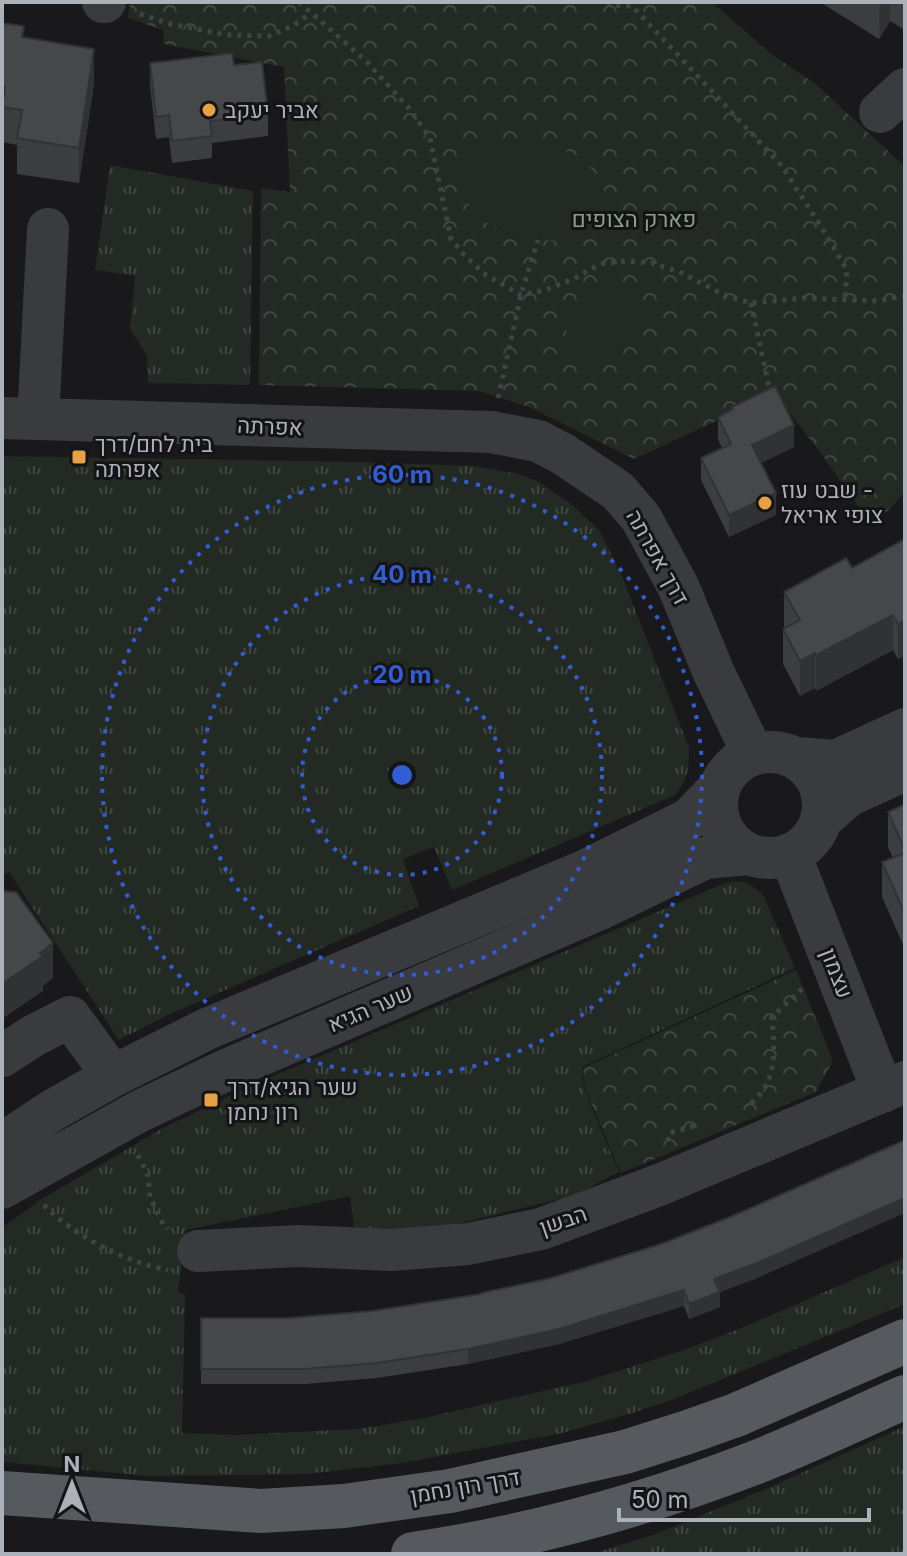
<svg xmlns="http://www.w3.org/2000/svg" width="907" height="1556" font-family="Inter,Heebo,sans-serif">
<defs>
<pattern id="grass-tufts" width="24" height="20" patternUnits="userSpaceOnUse" patternTransform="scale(2)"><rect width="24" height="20" fill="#232a23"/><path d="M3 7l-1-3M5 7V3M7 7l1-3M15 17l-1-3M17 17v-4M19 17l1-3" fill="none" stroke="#404641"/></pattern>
<pattern id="park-crowns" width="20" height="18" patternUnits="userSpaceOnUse" patternTransform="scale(2)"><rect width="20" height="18" fill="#232a23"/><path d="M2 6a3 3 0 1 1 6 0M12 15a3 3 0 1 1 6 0" fill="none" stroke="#404641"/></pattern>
</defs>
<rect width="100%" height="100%" fill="#19191b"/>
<path fill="url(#grass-tufts)" d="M110,165l143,26 -3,194 -102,-2 -1,-27 -17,-28 5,-52 -40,-6z
M2,456l351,6 122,4 43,8 19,7 33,22 29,27 23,46 67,172c0,20 -1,32 -14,47l-223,95 -18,-43 -31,12 16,47 -249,108 -51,26 -110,-168 -7,4z
M735,881c13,2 21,5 29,16l31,71 -213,99 2,22 35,83 -46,24 -142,34 -28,2 -49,-5 -4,-31 -164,34 -8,62 7,2 -3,139 54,2 122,-6 66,-11 163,-37 94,-30 63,-24 161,-70v47l-231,95 -42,14 -70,20 -160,30 -96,11 -159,2 -145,-14v-234l38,-28 125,-73 88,-42 472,-202z
M905,1426v128h-314l62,-19 115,-47z"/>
<path fill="url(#park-crowns)" d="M130,2h582l58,51 47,32 88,82v324l-16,19 -20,12 -46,-66 -48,-62 -141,65 -105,-52 -50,-16 -220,-6 2,-197 29,4 -6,-125 -120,-23 -1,-14 -35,-12z
M796,970l34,83 2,10 -16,29 -195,81 -36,-84 -2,-21z"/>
<path fill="#232a23" d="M508,139l38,3 35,16 22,24 4,27 -16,21 -32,11 -37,-2 -35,-16 -23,-24 -3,-27 16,-22z
M628,280l29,41 -67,45 -29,-42z"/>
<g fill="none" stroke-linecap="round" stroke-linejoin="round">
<path stroke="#404246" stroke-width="5" stroke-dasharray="4 6" stroke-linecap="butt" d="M299,2l68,60 41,45 22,31 21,101 14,17 21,19 35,20 25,-5 31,-13 23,-13 25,-3 27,2 30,10 42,22 27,8 54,-5 72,3 28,-5
M607,2l7,3 18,1 149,159 39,60 27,45 -2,29
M140,14l31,10 56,11 43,1 24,-11 17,-12
M751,303l20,93
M498,398l23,-103 17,-55
M751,1103c28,-22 23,-55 21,-86l30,-28
M668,1141l1,-8 29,-8
M138,1155l10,21 2,21 13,27 5,5
M44,1205c30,31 81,57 124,65"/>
<path stroke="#3a3b3f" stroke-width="42" d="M103,2h2
M880,112l25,-23
M2,418l489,14 47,9 25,13 55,37 23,27 37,68 36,87 39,81
M38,419l10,-190
M717 805a53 53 0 1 1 106 0a53 53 0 1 1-106 0Z
M796,758l39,3 70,-32
M822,819l26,-23 57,-26
M790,854l93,238
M2,1056l31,-20 37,-19 43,59
M2,1144l51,-34 60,-34 96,-48 375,-157 105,-52 29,-30
M2,1188l136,-76 88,-42 374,-161 105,-51 43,-4
M198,1251l100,-5 94,4 76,-6 73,-15 118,-44 246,-103"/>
<path stroke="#56595e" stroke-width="44" d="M2,1493l259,18 83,-5 106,-15 175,-39 63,-20 48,-17 169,-74
M413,1554c116,-17 232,-49 341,-91 51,-20 101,-44 151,-66"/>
</g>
<path fill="#3c3d40" d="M823,2h82v28l-15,-9 -11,18 -56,-35z
M2,23l92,61 -15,99 -62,-9v-29l-15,-3z
M150,63l84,2 34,49v22l-56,7v15l-40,5 -3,-26 -13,2 -6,-54z
M732,407l62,40 -33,16 15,52 -47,22 -28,-57v-22l21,-10 -4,-9v-22l14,-7z
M905,539v116l-7,4 -5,-9 -77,41 -1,-3 -15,8 -17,-32v-35l1,-1v-36l68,-24z
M905,804v145l-23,-52v-35l11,-4 -5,-11v-35z
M757,1278l-37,14v15l-31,12 -5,-13 -125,38 -91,20 -91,14 -72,6h-104v-66h87z"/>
<path fill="#313234" d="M880,2h10v19l-11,18z
M94,49v35l-15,99v-35z
M794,425v22l-42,20v-22z
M776,493v22l-47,22v-22z
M893,615v35l-77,41v-36z
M905,620v35l-7,4v-35z
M815,653v35l-15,8v-35z
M53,943v35l-10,8v5l-41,28v-35z
M905,1198v15l-148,65 -37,14v15l-31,12v-15l25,-25z
M684,1290v16l-125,38 -91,20v-15z"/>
<path fill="#46474b" stroke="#313234" stroke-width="2" d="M2,23l22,3 -2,11 72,12 -15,99 -62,-10 5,-28 -20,-3 3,-20 -3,-1z
M232,53l2,12 28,-3 6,52 -58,7 2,15 -40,5 -3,-26 -13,2 -6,-54z
M775,386l19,39 -42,20 24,48 -47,22 -28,-57 30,-14 -13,-27 15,-8 -1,-2z
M905,539v81l-7,4 -5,-9 -77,40 -1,-2 -15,8 -17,-32 17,-9 -16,-28 62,-34 6,10z
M905,804v46l-17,-38z
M905,853v61l-23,-52z
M2,891l14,1 37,51 -13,10 3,3 -41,28z
M905,1140v58l-148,65 -43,16 6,13 -31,12 -5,-14 -125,39 -91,20 -91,14 -72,6h-104v-51h87l84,-7 109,-17v-1l70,-15 110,-34 69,-27z"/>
<g fill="none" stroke="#325dd3" stroke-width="4" stroke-dasharray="4 8">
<circle cx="402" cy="775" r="100"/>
<circle cx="402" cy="775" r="200"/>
<circle cx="402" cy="775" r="300"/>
</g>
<g fill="#e6a145" stroke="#141416" stroke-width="3">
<circle cx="209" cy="110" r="8"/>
<rect x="71" y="449" width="16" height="16" rx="4"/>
<circle cx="765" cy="503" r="8"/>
<rect x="203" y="1092" width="16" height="16" rx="4"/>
</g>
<g text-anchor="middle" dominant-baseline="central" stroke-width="6" stroke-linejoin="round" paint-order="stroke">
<g font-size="22" fill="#acb1b9" stroke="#141416" text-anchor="start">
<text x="225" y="110">אביר יעקב</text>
<text x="95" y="444">בית לחם/דרך<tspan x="95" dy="25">אפרתה</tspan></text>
<text x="781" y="490">שבט עוז -<tspan x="781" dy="25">צופי אריאל</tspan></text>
<text x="227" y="1087">שער הגיא/דרך<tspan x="227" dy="25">רון נחמן</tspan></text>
</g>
<g font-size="22" fill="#85a384" stroke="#141416">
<text x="634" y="219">פארק הצופים</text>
</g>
<g font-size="22" fill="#acb1b9" stroke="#141416">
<text transform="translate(270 426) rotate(2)">אפרתה</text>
<text transform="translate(658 557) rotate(61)">דרך אפרתה</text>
<text transform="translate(837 973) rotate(69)">עצמון</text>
<text transform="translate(370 1008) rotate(-23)">שער הגיא</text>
<text transform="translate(563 1220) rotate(-19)">הבשן</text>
<text transform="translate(465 1486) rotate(-10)">דרך רון נחמן</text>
</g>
</g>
<circle cx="402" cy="775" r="12" fill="#325dd3" stroke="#141416" stroke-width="4"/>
<g font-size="24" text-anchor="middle" font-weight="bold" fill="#325dd3" stroke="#141416" stroke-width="6" stroke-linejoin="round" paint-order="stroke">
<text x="402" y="483">60 m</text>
<text x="402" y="583">40 m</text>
<text x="402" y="683">20 m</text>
</g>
<rect width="907" height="1556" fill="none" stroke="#acb1b9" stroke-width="8"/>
<g transform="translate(72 1484)" stroke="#141416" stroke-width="6" paint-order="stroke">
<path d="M0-6L14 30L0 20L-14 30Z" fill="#acb1b9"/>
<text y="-12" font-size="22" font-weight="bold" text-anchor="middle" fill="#acb1b9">N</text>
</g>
<path d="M619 1508v12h250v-12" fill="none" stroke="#acb1b9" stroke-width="4"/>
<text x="631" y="1508" font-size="24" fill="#acb1b9" stroke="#141416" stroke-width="6" paint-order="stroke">50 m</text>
</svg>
